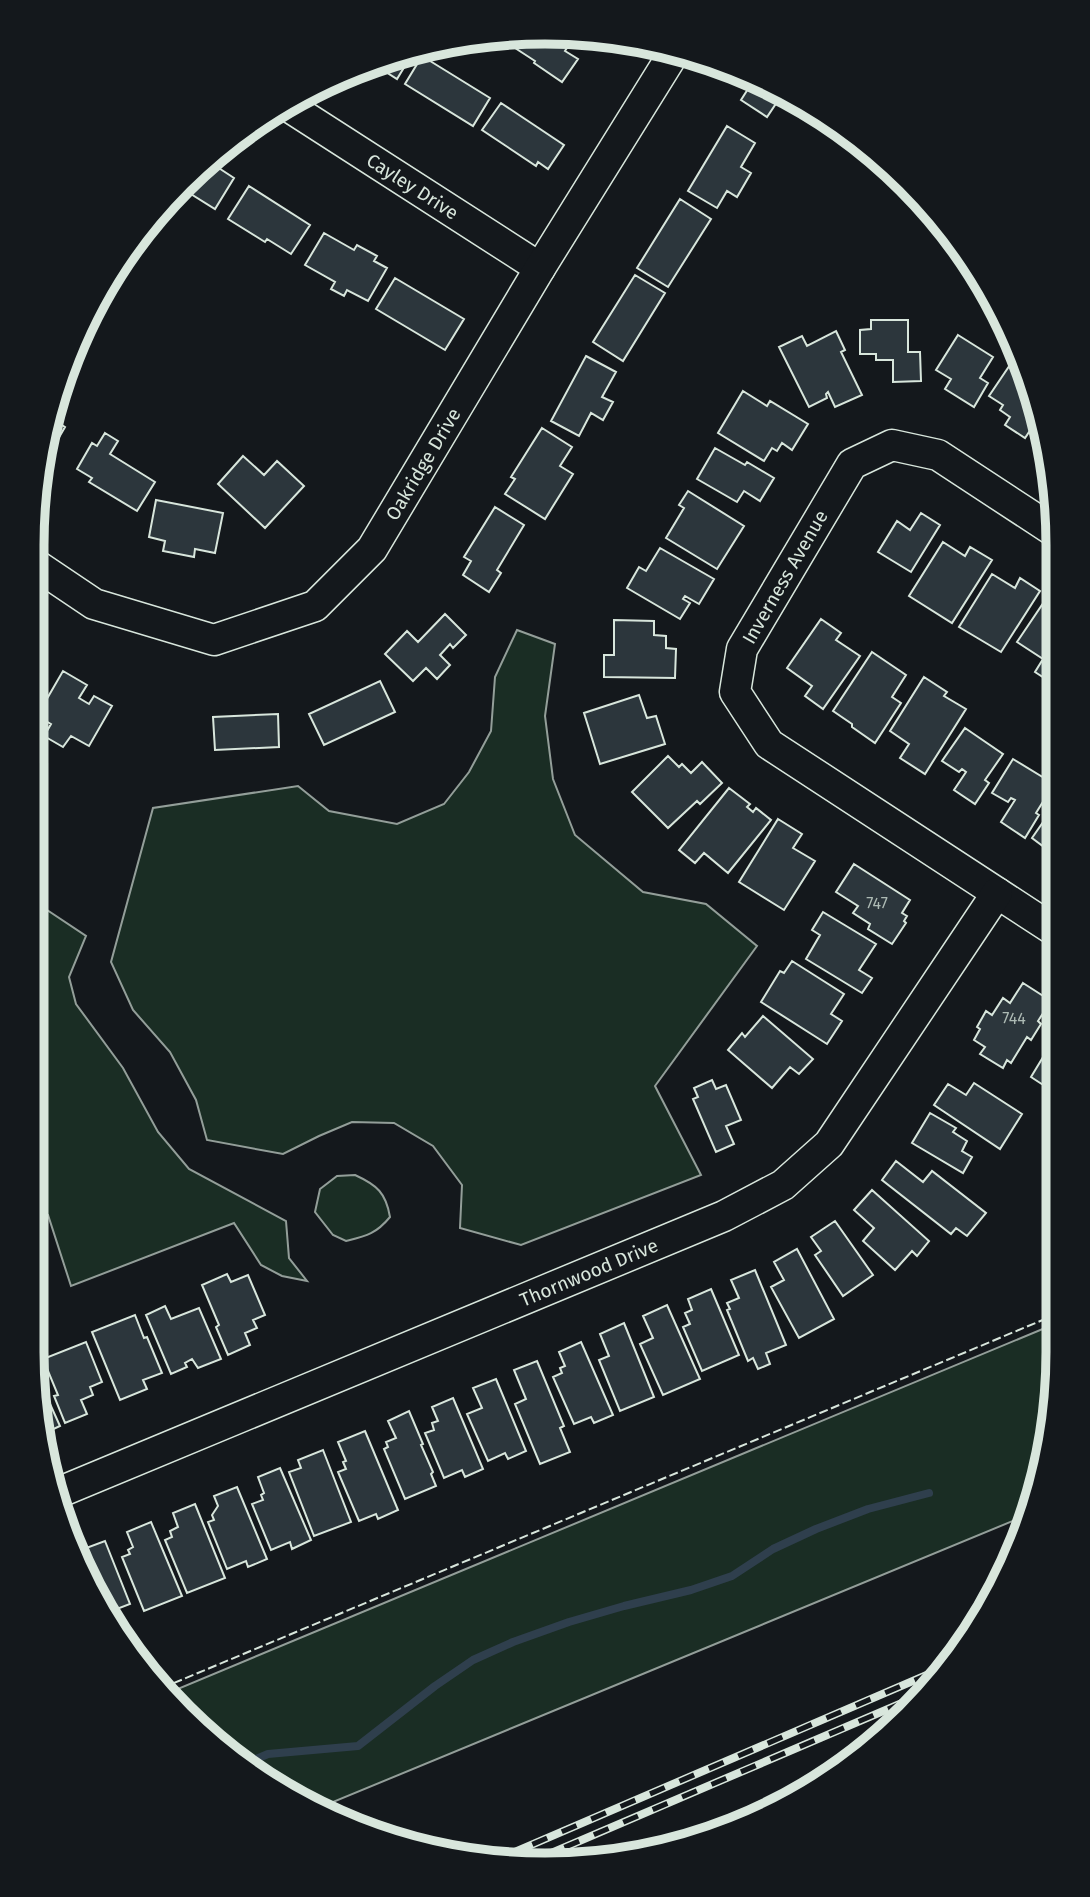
<svg xmlns="http://www.w3.org/2000/svg" width="1090" height="1897" font-family="'Fira Sans',sans-serif">
<rect width="100%" height="100%" fill="#14181c"/>
<path fill="#1a2d24" stroke="#939e99" stroke-width="2" d="M517,630l38,14 -10,72 8,63 22,56 68,57 63,12 51,42 -102,140 46,89 -180,70 -61,-17 2,-43 -29,-39 -39,-23 -42,-1 -33,14 -36,18 -76,-14 -11,-40 -26,-48 -37,-42 -22,-48 42,-154 145,-22 31,25 68,13 47,-20 25,-32 22,-41 4,-54z
M32,900l54,36 -17,41 7,27 47,64 35,64 31,37 97,52 3,37 18,23 -25,-5 -21,-11 -27,-42 -163,63 -23,-71 -16,-10z
M355,1175c22,10 31,18 35,42 -14,17 -24,19 -44,24l-13,-6 -18,-23 5,-23 17,-13z
M1057,1323v63l-25,127 -711,294 -62,-28 -91,-86z"/>
<g fill="none" stroke-linecap="round" stroke-linejoin="round">
<path stroke="#2f3f4d" stroke-width="8" d="M244,1764l24,-10 90,-8 77,-60 38,-26 40,-18 56,-20 55,-16 67,-16 41,-14 41,-27 43,-20 52,-20 61,-16"/>
</g>
<path fill="#2c363c" stroke="#d8e6dc" stroke-width="2" d="M545,32l30,3 -10,16 13,8 -16,23 -28,-19 1,-2 -23,-15 8,-12z
M414,51l-17,28 -25,-16z
M422,56l68,42 -17,28 -68,-42z
M755,78l28,15 -16,24 -26,-17z
M501,103l63,42 -16,24 -10,-7 -2,4 -54,-36z
M727,126l28,17 -14,24 10,6 -14,24 -10,-6 -10,17 -29,-17z
M208,161l26,17 -19,31 -37,-23z
M249,186l61,39 -19,29 -24,-15 -2,3 -37,-23z
M680,199l31,20 -43,68 -31,-19z
M324,233l30,17 3,-5 20,11 -3,5 13,7 -19,33 -21,-11 -3,6 -13,-7 4,-7 -30,-17z
M635,275l30,18 -42,68 -30,-19z
M395,278l69,41 -19,31 -69,-41z
M871,320h37v32h12l1,29 -28,1v-22h-17v-6h-16v-24l11,-1z
M836,331l9,19 -4,2 21,43 -27,12 -7,-15 -2,2 1,4 -18,9 -30,-60 23,-11 5,10z
M958,335l35,22 -13,21 8,5 -14,24 -29,-18 6,-10 -15,-9z
M1018,353l13,27 5,25 -4,7 7,5 -14,21 -20,-13 5,-8 -10,-7 3,-5 -14,-9z
M586,356l30,16 -14,25 11,5 -10,18 -12,-7 -12,23 -28,-15z
M743,391l24,15 3,-5 38,23 -16,26 -10,-7 -5,8 -5,-3 -8,13 -46,-28z
M51,418l14,9 -18,31 -3,-2z
M542,428l30,19 -12,19 13,8 -28,45 -40,-25 10,-15 -4,-2z
M105,433l13,8 -8,13 45,28 -18,29 -48,-29 3,-4 -15,-9 15,-26 5,3z
M715,448l30,17 2,-3 27,16 -14,23 -16,-10 -7,11 -40,-23z
M243,456l21,19 13,-14 27,25 -39,42 -47,-44z
M688,491l56,35 -27,43 -51,-31 18,-30 -5,-3z
M156,500l67,13 -8,40 -20,-4 -1,8 -31,-6 2,-10 -16,-4z
M495,507l29,18 -27,45 4,3 -12,19 -26,-17 8,-14 -7,-4z
M921,513l19,12 -29,47 -33,-20 19,-31 13,9z
M943,542l22,14 5,-9 22,13 -40,63 -43,-27z
M660,548l54,31 -15,25 -14,-8 -2,3 7,4 -10,16 -53,-31 12,-21 7,4z
M992,574l23,14 5,-10 20,13 -39,61 -42,-25z
M1048,596l9,6v72l-5,9 -17,-11 8,-13 -26,-17z
M445,614l21,21 -13,13 -3,-4 -10,11 10,10 -13,14 -11,-11 -13,13 -28,-27 22,-23 11,11z
M821,619l20,14 -5,7 24,16 -37,53 -18,-13 7,-10 -25,-18z
M614,620l40,1v14l12,1v12l10,1 -1,29 -71,-1v-22h10z
M32,649l7,4 -7,10z
M872,652l34,23 -14,22 9,6 -26,40 -23,-16v-3l-19,-13z
M63,671l24,14 -8,13 10,6 5,-8 18,10 -23,40 -18,-10 -8,11 -19,-11 7,-12 -14,-8z
M924,677l23,15 -3,4 22,13 -41,65 -25,-16 9,-14 -19,-13z
M380,681l15,31 -71,33 -15,-31z
M639,695l8,23 9,-2 9,28 -65,20 -16,-51z
M278,714l1,33 -64,3 -2,-33z
M965,728l38,26 -18,26 4,3 -14,21 -21,-14 12,-18 -4,-3 -3,3 -17,-11z
M668,756l11,11 3,-3 9,9 11,-11 20,21 -22,21 -3,-3 -29,27 -36,-36z
M1013,759l41,25 -18,29 3,2 -14,23 -24,-16 14,-22 -4,-2 -3,4 -16,-9z
M729,788l21,16 -3,3 6,5 3,-4 15,12 -43,53 -24,-20 -9,10 -16,-13z
M1057,802v45l-1,-1 -4,7 -20,-15z
M778,819l24,15 -9,14 22,13 -31,49 -45,-28z
M854,864l56,36 -8,13 5,3 -3,5 2,2 -14,21 -24,-15 2,-5 -17,-11 5,-7 -22,-14z
M823,912l53,32 -17,26 13,8 -10,15 -56,-34 14,-24 -8,-5z
M792,961l52,33 -13,20 11,7 -15,23 -66,-42 19,-31 4,2z
M1023,983l28,18 -13,20 3,3 -10,16 -4,-3 -16,26 -4,-3 -4,8 -23,-14 5,-7 -11,-7 6,-11 -3,-2 9,-16 6,4 11,-17 7,5z
M763,1016l50,43 -14,15 -9,-7 -18,21 -44,-38 14,-17 3,4z
M1057,1034v60l-26,-17z
M712,1080l4,9 10,-4 15,35 -15,6 8,18 -18,8 -23,-53 5,-2 -4,-9z
M974,1083l48,31 -22,35 -66,-44 14,-21 18,11z
M930,1113l26,15 -3,4 14,9 -5,10 10,6 -9,16 -51,-30z
M896,1161l27,21 9,-11 54,42 -19,23 -11,-8 -5,6 -69,-54z
M872,1190l57,51 -12,15 -5,-5 -17,19 -32,-29 11,-13 -20,-18z
M835,1221l38,54 -30,21 -28,-41 6,-4 -10,-14z
M797,1249l37,70 -35,19 -28,-51 13,-7 -10,-18z
M755,1270l31,75 -20,8 4,11 -12,5 -5,-11 -5,3 -21,-51 3,-1 -3,-6 12,-5 -8,-18z
M227,1274l4,8 17,-7 17,40 -12,5 4,8 -12,5 5,12 -22,10 -12,-28 3,-2 -17,-40z
M32,1279l10,20 -10,5z
M711,1289l28,66 -37,16 -19,-44 7,-3 -5,-11 7,-3 -4,-11z
M667,1305l33,74 -37,16 -23,-51 13,-6 -10,-22z
M165,1306l6,13 28,-11 22,51 -23,9 -6,-9 -7,4 2,4 -16,7 -25,-59z
M135,1315l9,23 3,-1 15,36 -19,7 4,9 -27,11 -28,-68z
M624,1323l30,74 -34,14 -21,-51 10,-4 -9,-22z
M86,1342l16,40 -12,5 3,8 -12,5 6,14 -22,9 -11,-27 4,-1 -15,-36z
M581,1342l32,73 -19,8 -3,-6 -17,7 -21,-47 9,-4 -2,-5 5,-2 -6,-14z
M537,1361l27,65 -4,2 10,24 -30,12 -25,-60 11,-5 -12,-29z
M496,1379l30,72 -18,8 -3,-6 -17,8 -21,-47 15,-6 -9,-20z
M41,1384l19,42 -15,7 -8,-48z
M453,1398l30,71 -18,8 -3,-7 -18,8 -19,-45 9,-3 -2,-7 6,-2 -6,-14z
M409,1411l14,33 -2,1 12,27 -2,2 5,12 -31,13 -21,-50 4,-2 -2,-5 10,-4 -8,-17z
M365,1431l33,79 -20,9 -2,-5 -17,7 -21,-49 8,-3 -3,-7 3,-1 -8,-19z
M323,1450l28,72 -37,14 -25,-64 12,-4 -3,-8z
M280,1468l31,72 -19,9 -2,-7 -19,8 -19,-46 11,-4 -2,-5 3,-2 -6,-16z
M237,1487l30,72 -19,8 -2,-6 -19,8 -19,-47 6,-2 -2,-5 6,-9 -4,-10z
M195,1504l30,74 -38,15 -22,-53 7,-3 -2,-6 8,-4 -5,-14z
M151,1522l31,74 -38,15 -22,-54 8,-3 -2,-4 5,-3 -6,-15z
M105,1541l25,63 -21,8 -31,-61z"/>
<g fill="none" stroke-linecap="round" stroke-linejoin="round">
<defs>
<g id="minor">
<path id="s1" d="M285,104l255,164"/>
<path d="M1057,533l-119,-78 -46,-10 -40,19 -110,185 -7,43 34,52 288,188"/>
<path id="s2" d="M33,563l61,41 120,36 101,-34 57,-57 168,-281 135,-217"/>
<path id="s3" d="M55,1494l669,-278 59,-31 46,-41 168,-251"/>
</g>
</defs>
<use href="#minor" stroke="#d8e6dc" stroke-width="33"/>
<use href="#minor" stroke="#14181c" stroke-width="30"/>
<defs>
<path id="rail" d="M503,1857l440,-189
M535,1860l381,-163"/>
</defs>
<use href="#rail" stroke="#d8e6dc" stroke-width="8"/>
<use href="#rail" stroke="#14181c" stroke-width="5" stroke-dasharray="16" stroke-linecap="butt"/>
<path stroke="#d8e6dc" stroke-width="2" stroke-dasharray="9 3.5" stroke-linecap="butt" d="M162,1688l895,-374"/>
</g>
<g text-anchor="middle" dominant-baseline="central" stroke-width="5" stroke-linejoin="round" paint-order="stroke">
<g font-size="16" fill="#adbab4">
<text x="877" y="903">747</text>
<text x="1014" y="1018">744</text>
</g>
<g font-size="19" fill="#d8e6dc" stroke="#14181c">
<text stroke="none"><textPath href="#s1" startOffset="152">Cayley Drive</textPath></text>
<text stroke="none"><textPath href="#s2" startOffset="485">Oakridge Drive</textPath></text>
<text transform="translate(785 577) rotate(-60)">Inverness Avenue</text>
<text stroke="none"><textPath href="#s3" startOffset="578">Thornwood Drive</textPath></text>
</g>
</g>
<path d="M0 0H1090V1897H0ZM545 44H545A501 501 0 0 1 1046 545V1352A501 501 0 0 1 545 1853H545A501 501 0 0 1 44 1352V545A501 501 0 0 1 545 44Z" fill="#14181c" fill-rule="evenodd"/>
<path fill="none" stroke="#d8e6dc" stroke-width="9" d="M545 44H545A501 501 0 0 1 1046 545V1352A501 501 0 0 1 545 1853H545A501 501 0 0 1 44 1352V545A501 501 0 0 1 545 44Z"/>
</svg>
